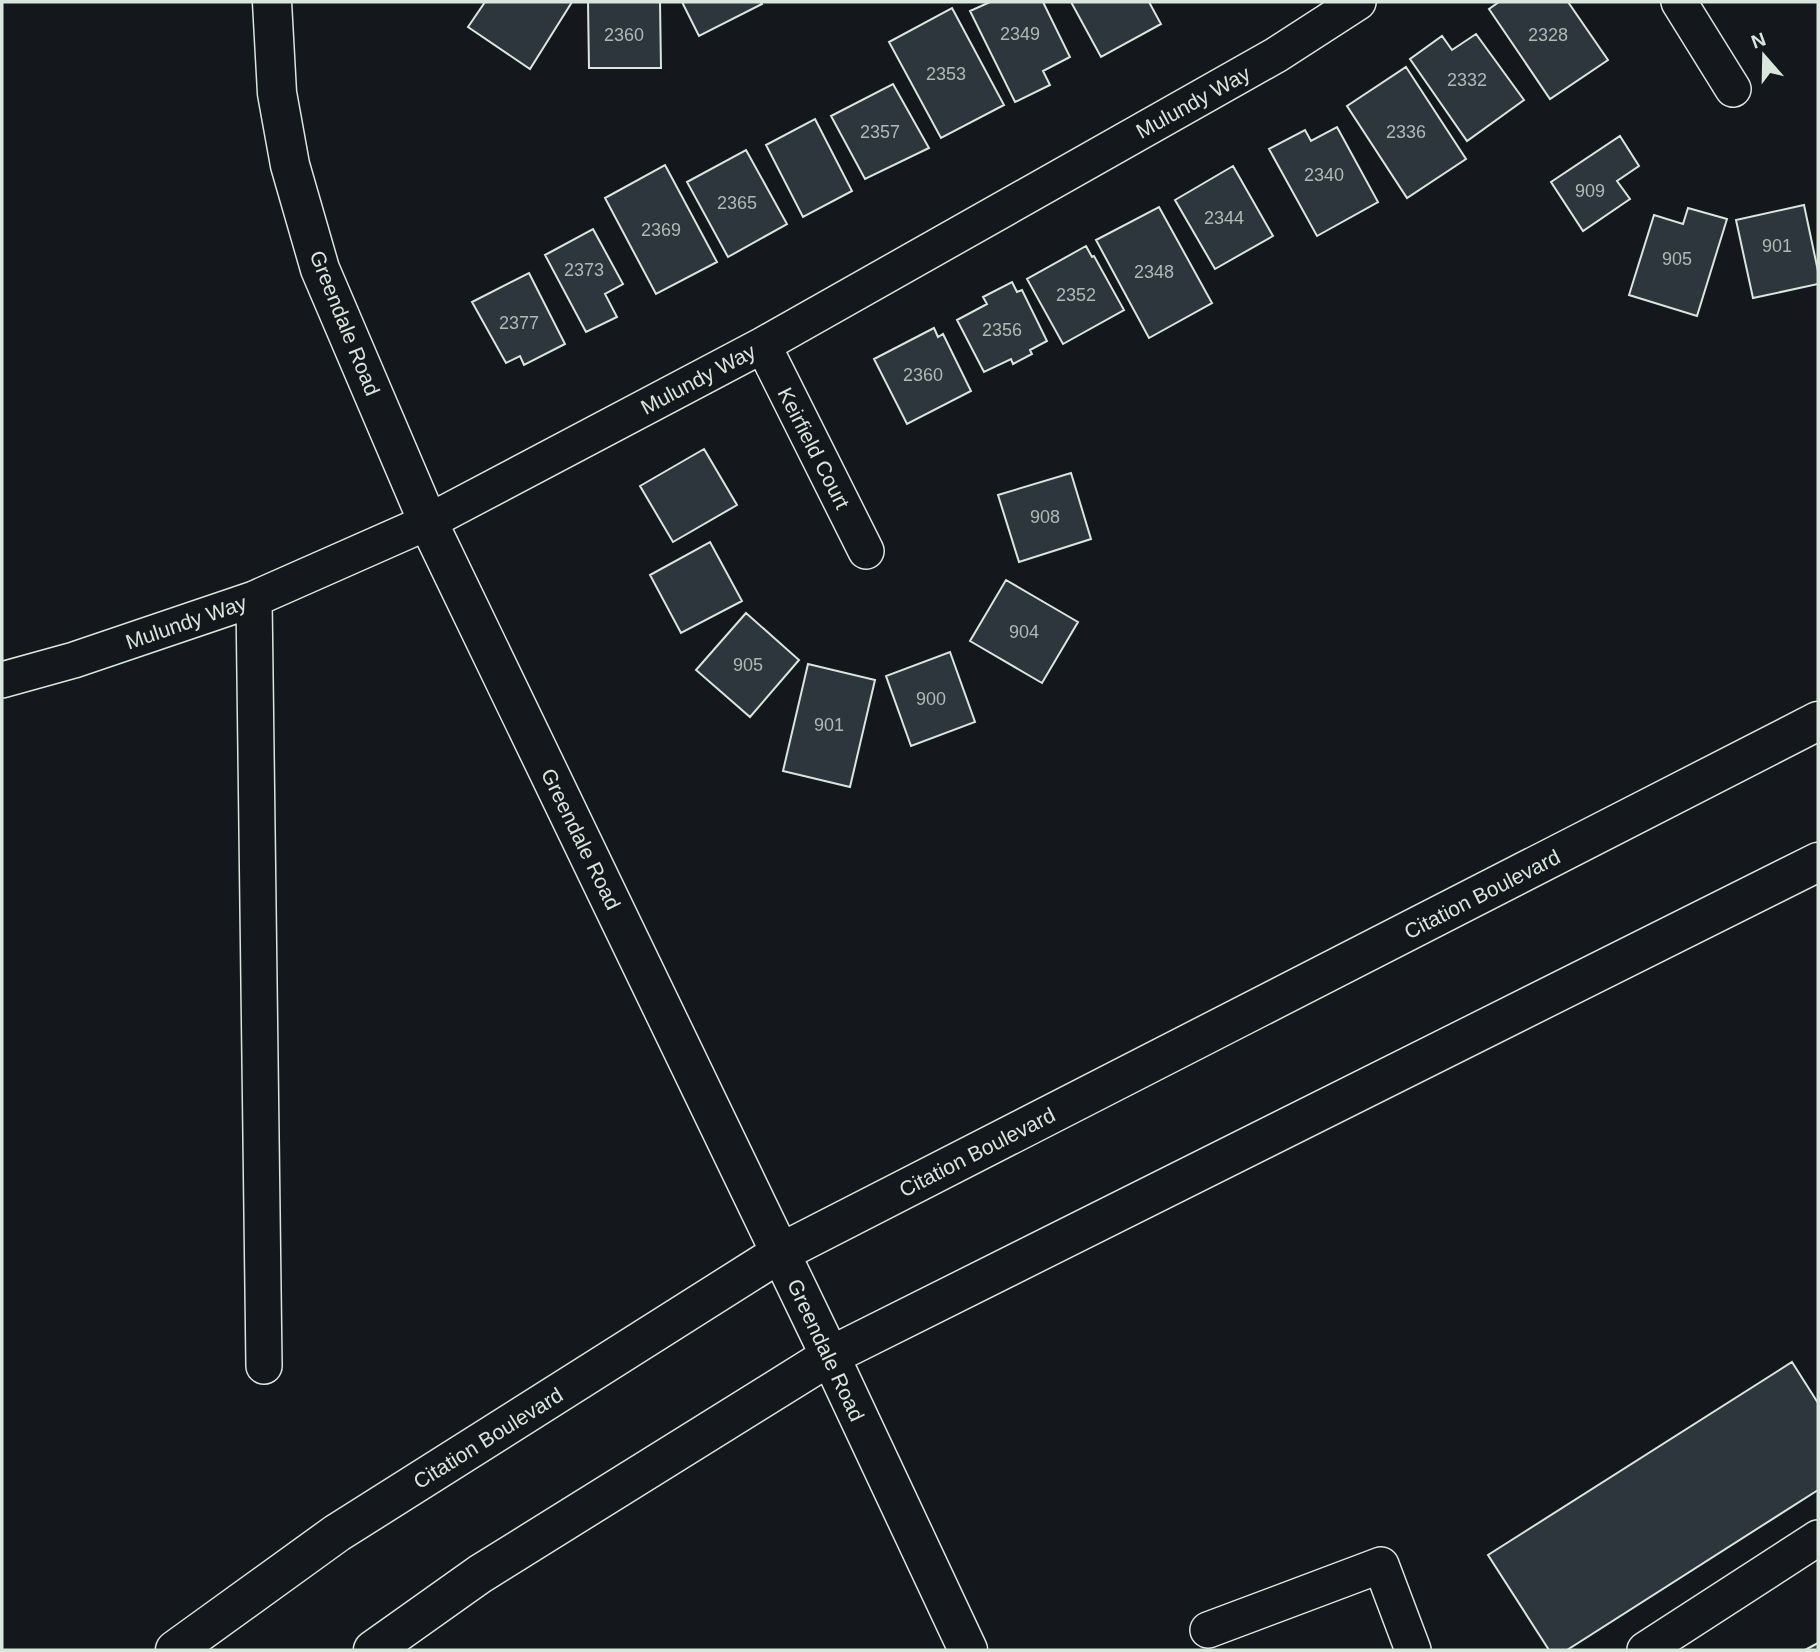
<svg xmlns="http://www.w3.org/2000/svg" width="1820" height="1652" font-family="Helvetica,sans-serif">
<rect width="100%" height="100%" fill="#14181c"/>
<path fill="#2c363c" stroke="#d8e6dc" stroke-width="2" d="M485,2h87l-42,67 -62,-42z
M588,2h72l1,66h-72z
M682,2h79l1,2 -63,32z
M990,2h53l27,55 -27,14 7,14 -35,17 -45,-91z
M1071,2h78l12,22 -60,33z
M1499,2h69l40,58 -58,39 -61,-90z
M952,8l52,97 -63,33 -52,-96z
M1476,34l48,66 -57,41 -57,-82 32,-23 10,14z
M1406,67l60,92 -59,39 -60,-92z
M893,84l36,64 -64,31 -34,-63z
M815,119l37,72 -49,26 -37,-72z
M1337,127l41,75 -61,34 -48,-87 36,-19 6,11z
M1620,136l19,30 -22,15 13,18 -47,32 -32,-49z
M746,150l41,74 -59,33 -41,-75z
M665,165l52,97 -61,32 -51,-96z
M1233,166l40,70 -58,33 -40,-69z
M1804,205l14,66v13l-65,14 -17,-78z
M1159,207l53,96 -63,35 -53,-98z
M1688,208l39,11 -30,97 -68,-21 25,-80 29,9z
M593,229l30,55 -18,10 12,23 -31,15 -41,-77z
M1086,246l6,11 2,-1 30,54 -61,34 -36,-65z
M529,273l36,71 -41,21 -4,-9 -14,7 -34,-61z
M1012,282l5,10 5,-2 25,51 -17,9 2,4 -19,10 -2,-5 -27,13 -27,-52 30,-16 -4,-7z
M934,328l4,9 5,-3 28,57 -64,33 -33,-65z
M704,449l33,56 -64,37 -33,-56z
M1071,473l20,66 -72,23 -21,-67z
M710,542l32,59 -61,32 -31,-58z
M1006,580l72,42 -36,61 -72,-42z
M746,613l53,47 -49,57 -54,-47z
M950,652l25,70 -64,24 -25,-70z
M808,664l67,16 -25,107 -67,-16z
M1792,1362l26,41v87l-251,160h-18l-61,-95z
M1818,1643v7h-13z"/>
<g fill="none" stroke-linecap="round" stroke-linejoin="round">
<defs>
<path id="minor" d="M1679,2l54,87
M763,345l103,206
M254,599l10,767
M2,680l72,-20 180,-61 174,-77 335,-177 513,-290 82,-53
M1208,1630l173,-65 32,85
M1645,1650l173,-112"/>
<path id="tertiary" d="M272,2l5,91 13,72 30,104 108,253 402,834 138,294"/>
<path id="secondary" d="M175,1650l162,-117 443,-280 1038,-532
M373,1650l107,-76 350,-218 988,-494"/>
</defs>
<use href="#minor" stroke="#d8e6dc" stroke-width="38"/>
<use href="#tertiary" stroke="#d8e6dc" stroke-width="41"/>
<use href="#secondary" stroke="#d8e6dc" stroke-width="41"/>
<use href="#minor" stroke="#14181c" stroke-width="35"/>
<use href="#tertiary" stroke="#14181c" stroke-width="38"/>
<use href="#secondary" stroke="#14181c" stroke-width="38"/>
</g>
<g text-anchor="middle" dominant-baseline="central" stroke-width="5" stroke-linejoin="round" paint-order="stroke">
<g font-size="18" fill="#adbab4">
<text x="1020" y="34">2349</text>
<text x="624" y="35">2360</text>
<text x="1548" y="35">2328</text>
<text x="946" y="74">2353</text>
<text x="1467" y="80">2332</text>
<text x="880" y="132">2357</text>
<text x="1406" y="132">2336</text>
<text x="1324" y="175">2340</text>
<text x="1590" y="191">909</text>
<text x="737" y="203">2365</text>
<text x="1224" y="218">2344</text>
<text x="661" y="230">2369</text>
<text x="1777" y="246">901</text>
<text x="1677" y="259">905</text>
<text x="584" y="270">2373</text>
<text x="1154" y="272">2348</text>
<text x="1076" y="295">2352</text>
<text x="519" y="323">2377</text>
<text x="1002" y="330">2356</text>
<text x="923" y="375">2360</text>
<text x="1045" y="517">908</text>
<text x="1024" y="632">904</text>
<text x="748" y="665">905</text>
<text x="931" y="699">900</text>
<text x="829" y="725">901</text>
</g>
<g font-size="21" fill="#d8e6dc" stroke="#14181c">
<text transform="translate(1193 102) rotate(-29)">Mulundy Way</text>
<text transform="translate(345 323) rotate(68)">Greendale Road</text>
<text transform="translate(698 379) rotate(-28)">Mulundy Way</text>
<text transform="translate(814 448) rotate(63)">Keirfield Court</text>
<text transform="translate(186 622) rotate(-19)">Mulundy Way</text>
<text transform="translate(581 839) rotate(64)">Greendale Road</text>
<text transform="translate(1482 894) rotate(-27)">Citation Boulevard</text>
<text transform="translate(977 1152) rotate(-27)">Citation Boulevard</text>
<text transform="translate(826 1350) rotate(65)">Greendale Road</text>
<text transform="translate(488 1438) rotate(-32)">Citation Boulevard</text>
</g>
</g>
<rect width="1820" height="1652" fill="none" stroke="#d8e6dc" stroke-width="7"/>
<g transform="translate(1764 56) rotate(340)" stroke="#14181c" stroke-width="5" paint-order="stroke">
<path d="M0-5L12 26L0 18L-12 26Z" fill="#d8e6dc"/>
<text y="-10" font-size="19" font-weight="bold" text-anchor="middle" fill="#d8e6dc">N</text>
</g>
</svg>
